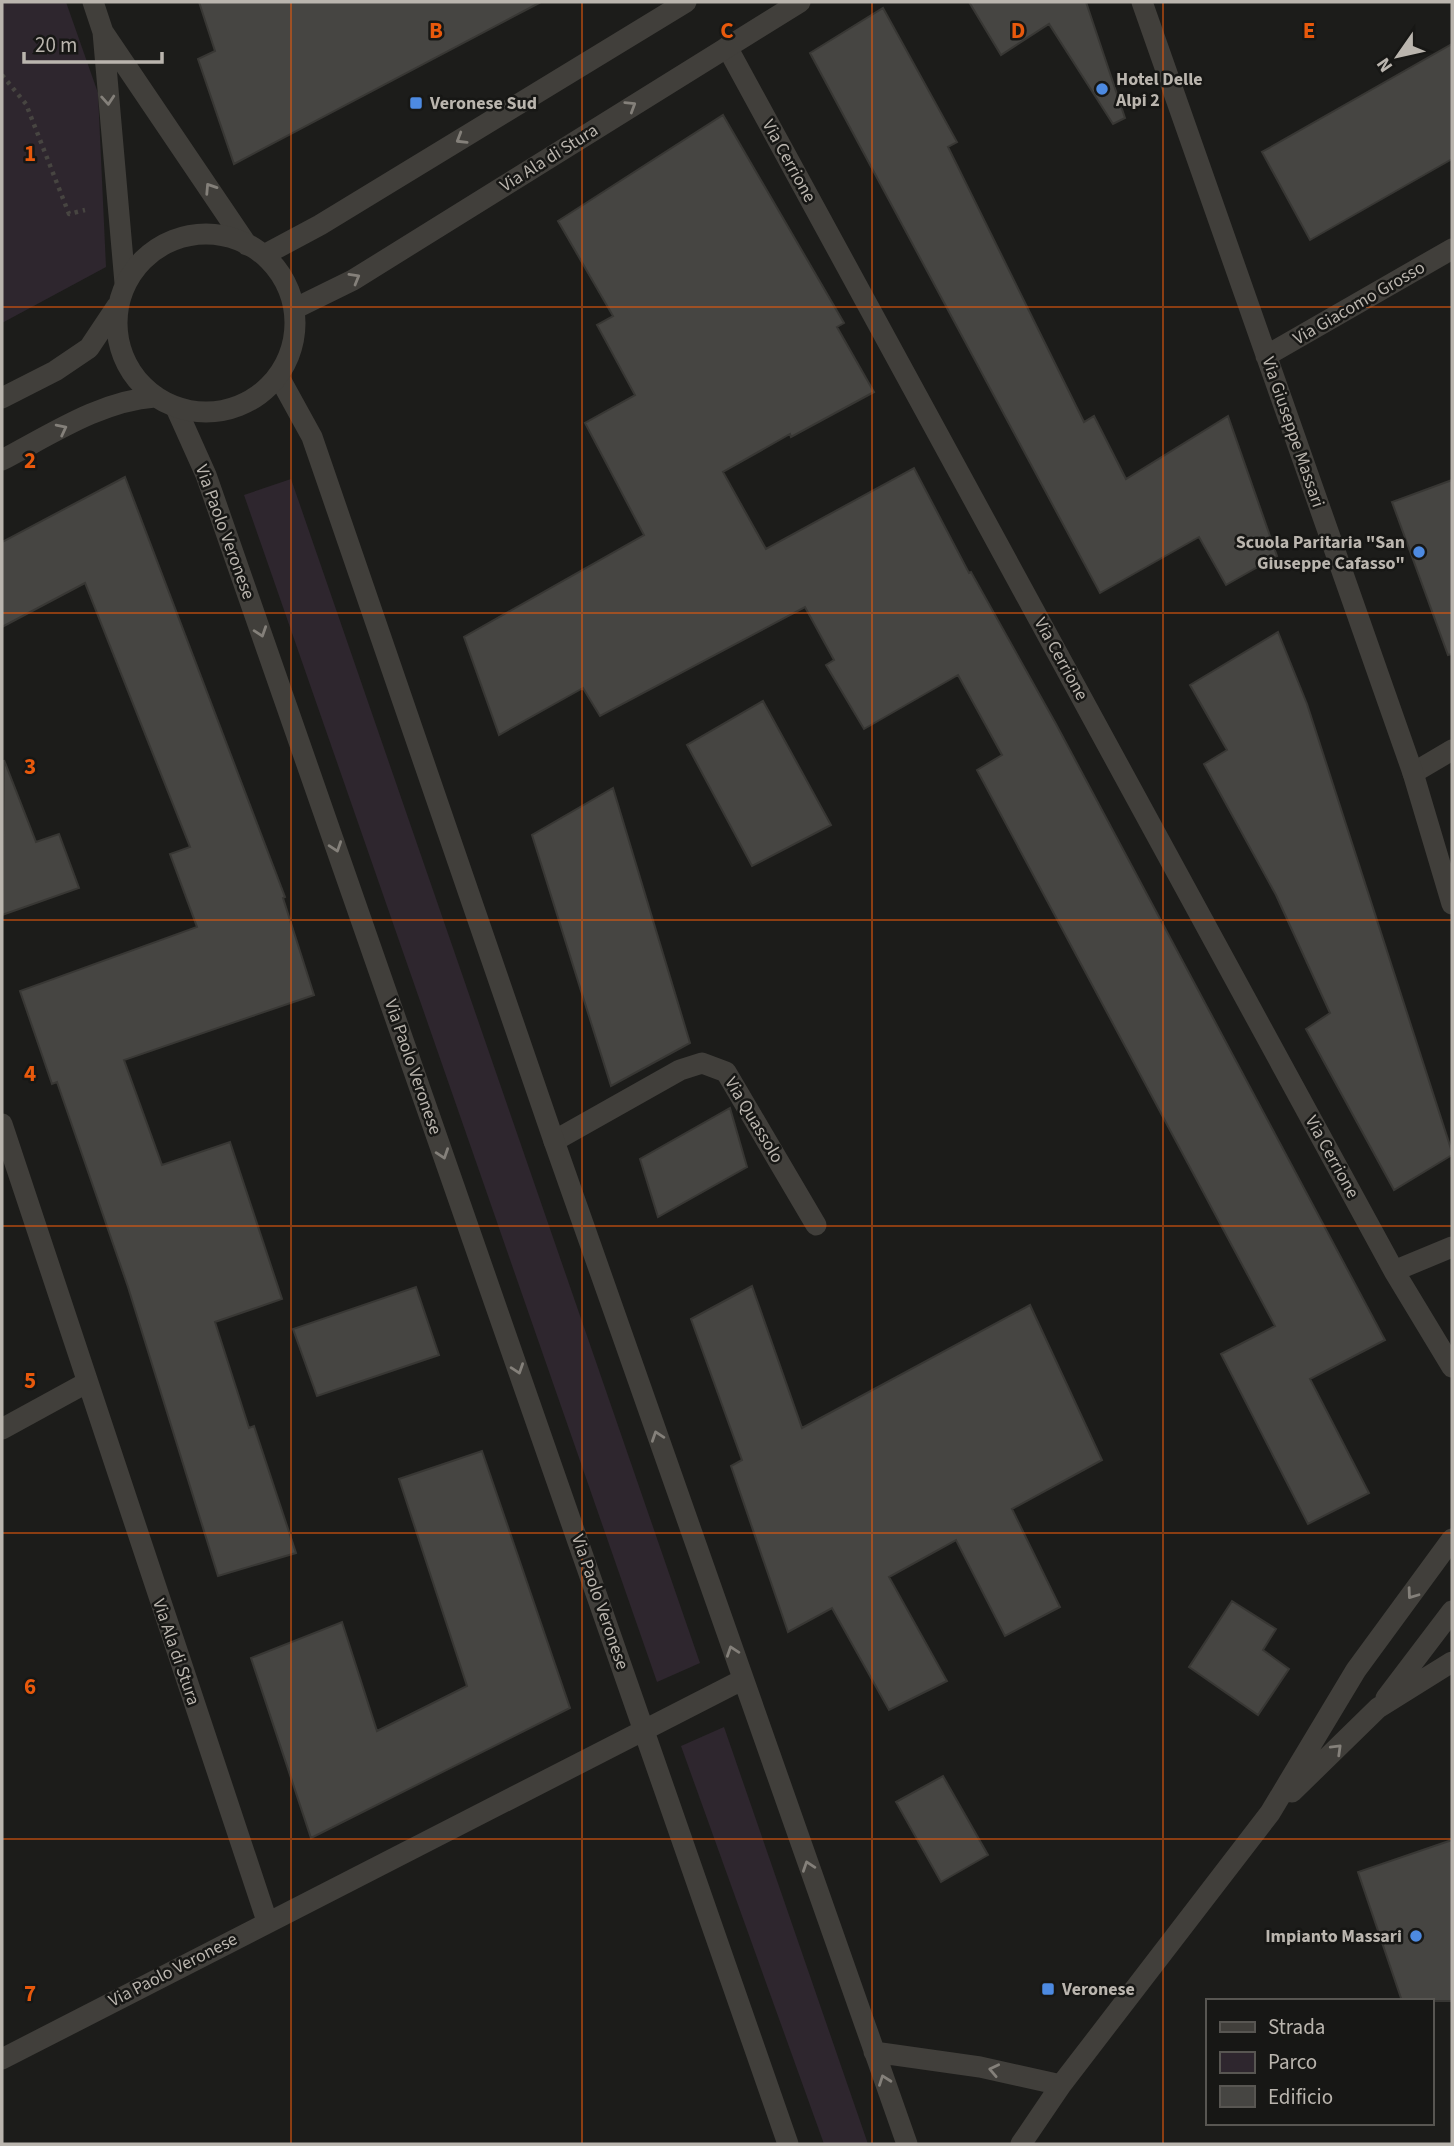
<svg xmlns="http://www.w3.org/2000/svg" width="1454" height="2146" font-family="'Source Sans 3',sans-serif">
<rect width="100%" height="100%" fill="#1c1c1a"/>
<path fill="#2e262e" d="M2,2h64l32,91 8,174 -104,56z
M291,479l409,1184 -43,19 -413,-1187z
M724,1727l144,417h-44l-143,-398z"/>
<path fill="#464542" stroke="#383734" stroke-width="2" d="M199,2h342l-307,162 -36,-105 17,-8z
M969,2h117l39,116 -12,6 -64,-100 -48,31z
M883,8l74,134 -9,5 136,275 10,-6 32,63 102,-63 49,140 -51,29 -27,-48 -99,56 -290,-540z
M1452,44v115l-142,81 -48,-88z
M723,115l121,208 -7,4 37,65 -83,45 -1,-3 -67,38 43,77 148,-81 55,105 2,-1 85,152 329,616 -75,39 59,114 -61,31 -87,-170 54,-28 -298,-556 25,-15 -44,-80 -94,54 -38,-64 8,-5 -29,-53 -205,109 -17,-28 -84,47 -35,-98 180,-102 -59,-112 50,-28 -38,-70 16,-9 -55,-95z
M125,477l160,420 -2,1 31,97 -190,65 38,105 68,-23 52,157 -67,23 34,106 5,-2 42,127 -78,23 -90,-289 -71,-205 -5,2 -32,-93 177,-64 -27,-73 20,-7 -105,-264 -83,44v-85z
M1452,480v174l-4,1 -56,-153z
M1278,632l29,72 145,448v3l-58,35 -88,-161 24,-16 -54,-118 -72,-131 23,-14 -37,-65z
M763,701l68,124 -79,41 -65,-121z
M4,760l32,82 23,-8 20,54 -77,27z
M613,788l77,255 -79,43 -79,-251z
M730,1108l17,59 -89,50 -18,-58z
M752,1286l50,142 228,-123 72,155 -90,49 48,98 -55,29 -49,-96 -67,37 58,104 -58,29 -57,-102 -44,24 -57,-166 11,-6 -51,-141z
M416,1287l23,68 -122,41 -24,-67z
M482,1451l88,257 -259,130 -60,-180 91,-36 35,109 90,-45 -68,-207z
M1232,1601l44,28 -13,21 26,19 -31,46 -69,-48z
M943,1776l45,79 -47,27 -45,-80z
M1452,1840v161h-50l-44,-129z"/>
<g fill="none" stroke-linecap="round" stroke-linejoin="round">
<path stroke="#474541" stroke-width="4.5" stroke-dasharray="3.5 5" stroke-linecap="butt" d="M2,75l24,29 43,110 16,-4"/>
<path stroke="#413f3b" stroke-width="21" d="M554,1141l126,-71 22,-7 24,9 90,153"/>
<path stroke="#413f3b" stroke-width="21" d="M1413,773l39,-23"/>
<path stroke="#413f3b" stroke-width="21" d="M93,2l10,30 22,251
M1142,2l271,771 39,131
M103,32l144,213
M727,47l667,1224 58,96
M1266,356l186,-107
M279,377l33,60 242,704 353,1003
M176,408l30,67 582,1669
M2,1124l265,797
M1394,1271l58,-24
M2,1429l84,-46
M1386,1698l66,-87
M1292,1792l86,-84 74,-46
M874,2052l106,15 81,18
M2,2059l740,-379
M1021,2144l40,-59 209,-272 86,-143 96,-131"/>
<path stroke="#413f3b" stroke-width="21" d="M117 323a89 89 0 1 1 178 0a89 89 0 1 1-178 0Z
M264,255l56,-30 366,-223
M294,309l59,-29 447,-278
M2,398l53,-27 34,-23 28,-42
M2,460c48,-25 98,-59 153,-63"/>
</g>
<defs><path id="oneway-chevron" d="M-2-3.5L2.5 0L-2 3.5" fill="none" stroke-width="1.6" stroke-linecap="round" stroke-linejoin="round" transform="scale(1.75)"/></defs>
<g stroke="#84807a">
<use href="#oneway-chevron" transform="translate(108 100) rotate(86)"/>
<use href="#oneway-chevron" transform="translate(631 106) rotate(-32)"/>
<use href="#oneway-chevron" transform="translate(461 139) rotate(149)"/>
<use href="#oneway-chevron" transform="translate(210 188) rotate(-123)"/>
<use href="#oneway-chevron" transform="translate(355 278) rotate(-30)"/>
<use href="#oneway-chevron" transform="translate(62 429) rotate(-27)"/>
<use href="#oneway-chevron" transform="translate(261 632) rotate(71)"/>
<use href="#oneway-chevron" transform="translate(336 847) rotate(71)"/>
<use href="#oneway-chevron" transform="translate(443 1154) rotate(71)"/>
<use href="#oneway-chevron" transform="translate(518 1369) rotate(71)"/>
<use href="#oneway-chevron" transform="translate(657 1436) rotate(-109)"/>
<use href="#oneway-chevron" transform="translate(1412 1594) rotate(126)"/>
<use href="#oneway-chevron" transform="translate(732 1651) rotate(-109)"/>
<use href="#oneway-chevron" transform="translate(1337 1749) rotate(-44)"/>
<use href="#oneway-chevron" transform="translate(808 1866) rotate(-109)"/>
<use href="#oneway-chevron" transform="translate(994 2070) rotate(-168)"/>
<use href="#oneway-chevron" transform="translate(884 2080) rotate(-110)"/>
</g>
<path fill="none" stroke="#e8590c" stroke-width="2" stroke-opacity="0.55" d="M291,2v2142M582,2v2142M872,2v2142M1163,2v2142M2,307h1450M2,613h1450M2,920h1450M2,1226h1450M2,1533h1450M2,1839h1450"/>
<g fill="#4d8ae1" stroke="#171715" stroke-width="2.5">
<circle cx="1102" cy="89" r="7"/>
<rect x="409" y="96" width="14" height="14" rx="3.5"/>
<circle cx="1419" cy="552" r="7"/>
<circle cx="1416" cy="1936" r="7"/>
<rect x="1041" y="1982" width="14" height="14" rx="3.5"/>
</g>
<g text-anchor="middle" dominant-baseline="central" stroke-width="5" stroke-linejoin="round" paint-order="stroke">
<g font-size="18" font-weight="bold" fill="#bab5ae" stroke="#171715" text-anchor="start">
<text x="1116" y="79">Hotel Delle<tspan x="1116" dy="21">Alpi 2</tspan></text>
<text x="430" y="103">Veronese Sud</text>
<text x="1405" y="542" text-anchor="end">Scuola Paritaria "San<tspan x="1405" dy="21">Giuseppe Cafasso"</tspan></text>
<text x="1402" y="1936" text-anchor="end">Impianto Massari</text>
<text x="1062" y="1989">Veronese</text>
</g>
<g font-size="18" fill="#bab5ae" stroke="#171715">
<text transform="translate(549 158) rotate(-32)">Via Ala di Stura</text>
<text transform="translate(789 161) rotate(61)">Via Cerrione</text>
<text transform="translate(1359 303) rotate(-30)">Via Giacomo Grosso</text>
<text transform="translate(1293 432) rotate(71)">Via Giuseppe Massari</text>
<text transform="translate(225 532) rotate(70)">Via Paolo Veronese</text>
<text transform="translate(1061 659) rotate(61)">Via Cerrione</text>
<text transform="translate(413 1067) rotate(71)">Via Paolo Veronese</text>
<text transform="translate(754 1120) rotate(59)">Via Quassolo</text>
<text transform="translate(1332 1157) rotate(61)">Via Cerrione</text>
<text transform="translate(600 1602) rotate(71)">Via Paolo Veronese</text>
<text transform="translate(176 1652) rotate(71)">Via Ala di Stura</text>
<text transform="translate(173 1970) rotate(-27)">Via Paolo Veronese</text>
</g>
</g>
<g font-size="23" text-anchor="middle" font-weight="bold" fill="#e8590c" stroke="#171715" stroke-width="5" stroke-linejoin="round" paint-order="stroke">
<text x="436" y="38">B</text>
<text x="727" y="38">C</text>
<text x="1018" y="38">D</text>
<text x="1309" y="38">E</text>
<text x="30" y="161">1</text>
<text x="30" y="468">2</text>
<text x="30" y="774">3</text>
<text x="30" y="1081">4</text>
<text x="30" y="1388">5</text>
<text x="30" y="1694">6</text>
<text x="30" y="2001">7</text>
</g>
<rect width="1454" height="2146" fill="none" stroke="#bab5ae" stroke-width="7"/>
<rect x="1206" y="1999" width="228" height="126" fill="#171715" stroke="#585652" stroke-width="2"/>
<rect x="1220" y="2022" width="35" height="10" fill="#413f3b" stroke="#585652" stroke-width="2"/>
<text x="1268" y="2034" font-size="21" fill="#bab5ae">Strada</text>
<rect x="1220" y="2052" width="35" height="21" fill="#2e262e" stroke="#585652" stroke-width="2"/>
<text x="1268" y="2069" font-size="21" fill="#bab5ae">Parco</text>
<rect x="1220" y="2086" width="35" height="21" fill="#464542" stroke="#585652" stroke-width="2"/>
<text x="1268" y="2104" font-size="21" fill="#bab5ae">Edificio</text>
<g transform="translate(1398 56) rotate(236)" stroke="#171715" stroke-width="5" paint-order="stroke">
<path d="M0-5L12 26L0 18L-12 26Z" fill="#bab5ae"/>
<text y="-10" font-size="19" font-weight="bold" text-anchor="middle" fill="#bab5ae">N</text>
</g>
<path d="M24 52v10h138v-10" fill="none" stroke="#bab5ae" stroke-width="3.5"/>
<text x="35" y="52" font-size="21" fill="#bab5ae" stroke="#171715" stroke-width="5" paint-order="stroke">20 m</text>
</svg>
